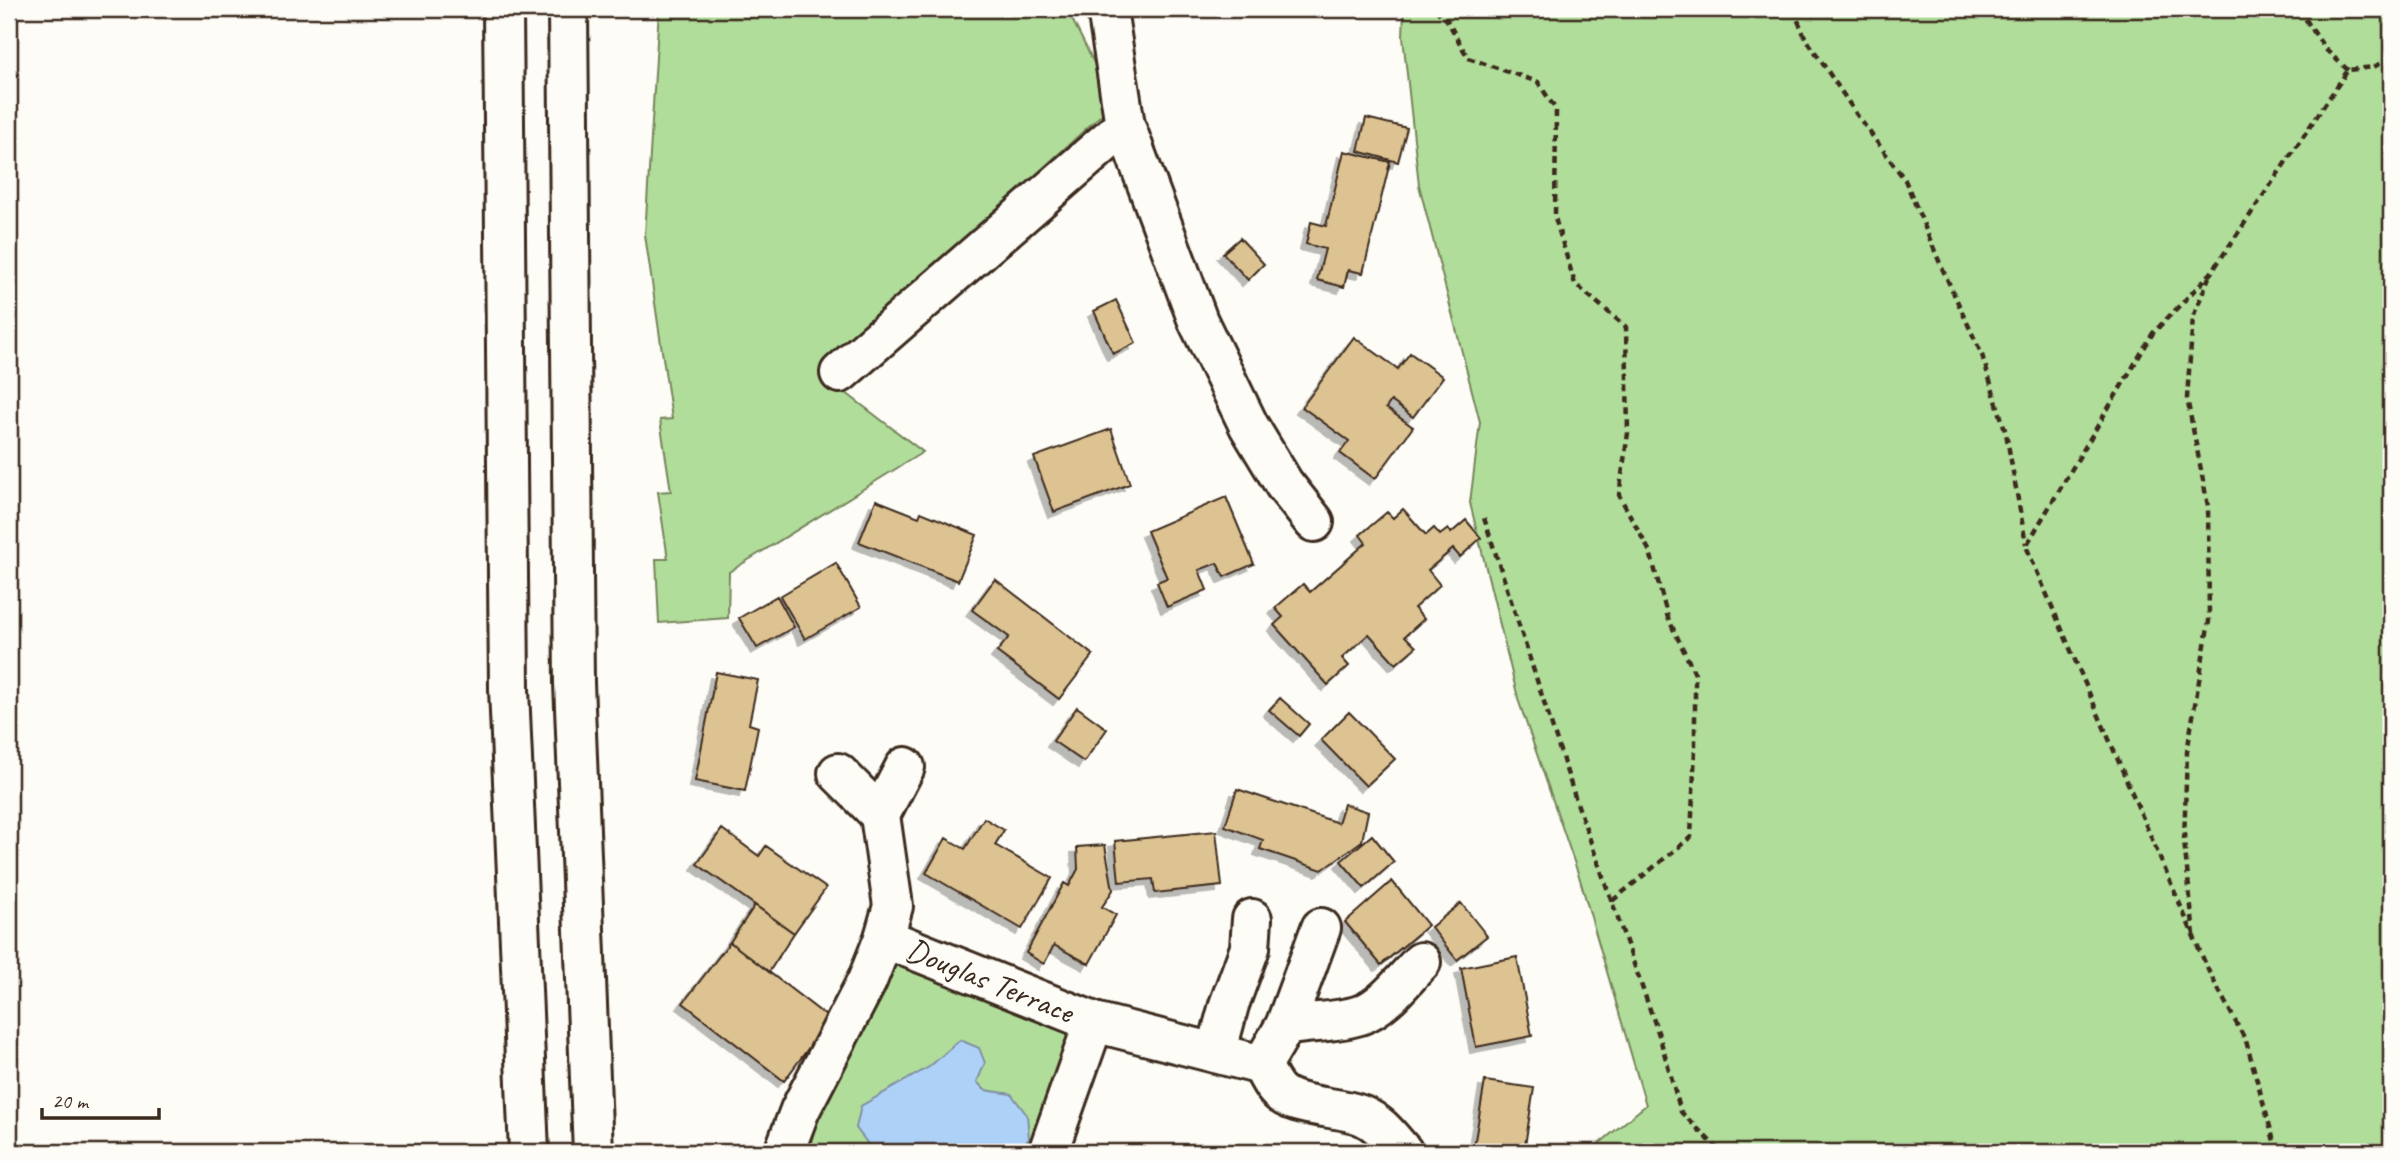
<svg xmlns="http://www.w3.org/2000/svg" width="2400" height="1161" font-family="Caveat,sans-serif">
<defs>
<filter id="shadow"><feDropShadow dx="-6" dy="6" stdDeviation="0" flood-color="#0004"/></filter>
</defs>
<rect width="100%" height="100%" fill="#fdfcf7"/>
<filter id="ink" filterUnits="userSpaceOnUse"><feTurbulence type="fractalNoise" baseFrequency=".0143" numOctaves="2"/><feDisplacementMap in="SourceGraphic" scale="14" xChannelSelector="R" yChannelSelector="G"/><feConvolveMatrix kernelMatrix="1 2 1 2 8 2 1 2 1" color-interpolation-filters="sRGB"/></filter>
<g filter="url(#ink)">
<path fill="#b1dd9b" stroke="#76845c" stroke-width="2" d="M659,9h408l47,94 -294,270 103,79 -194,120 -1,46 -69,5 -3,-64h12l-10,-67 13,-1 -11,-71 12,-1 -27,-184z
M1404,9h987v1143h-802l57,-47 -67,-229 -60,-174 -49,-199 10,-81 -61,-237 -16,-148z
M900,955l174,72 -42,125h-223l11,-48z"/>
<path fill="#aed2f7" stroke="#808fa0" stroke-width="2" d="M960,1040l19,8 6,15 -8,19 8,8 26,4 16,21 2,24 -15,13h-140l-18,-24 5,-22 68,-39z"/>
<path fill="#ddc292" stroke="#3b2a1e" stroke-width="2" filter="url(#shadow)" d="M1366,118l41,10 -9,34 -40,-11z
M1344,151l46,11 -27,111 -15,-3 -4,17 -27,-7 8,-31 -19,-5 5,-22 15,4z
M1240,238l24,26 -16,16 -25,-27z
M1116,300l20,43 -23,11 -19,-43z
M1354,337l44,32 12,-16 33,24 -30,40 -22,-16 -5,7 27,19 -38,52 -35,-26 9,-12 -47,-34z
M1111,429l19,55 -76,28 -20,-55z
M1226,497l28,67 -30,13 -7,-14 -18,7 8,20 -40,17 -10,-25 10,-4 -20,-47z
M876,500l43,17 2,-5 56,23 -19,46 -99,-39z
M1403,509l23,26 8,-7 6,7 8,-6 3,4 15,-13 15,18 -21,19 -7,-8 -25,21 12,15 -26,23 10,11 -19,17 11,11 -20,17 -27,-30 -27,24 7,8 -21,19 -54,-60 9,-8 -8,-9 28,-24 7,8 56,-49 -6,-8 27,-23 6,6z
M836,563l25,44 -56,32 -25,-43z
M995,579l98,76 -34,44 -62,-47 12,-15 -37,-27z
M777,596l17,31 -37,21 -18,-30z
M716,672l42,8 -9,44 9,3 -13,64 -50,-10z
M1280,698l29,26 -10,12 -30,-26z
M1077,707l30,22 -23,33 -31,-21z
M1349,712l46,47 -29,27 -45,-46z
M1237,789l101,34 6,-19 24,8 -6,29 -40,29 -62,-21 3,-9 -38,-14z
M984,818l20,12 -9,15 57,33 -30,51 -96,-56 20,-35 19,11z
M722,829l37,27 7,-10 60,42 -32,45 -97,-69z
M1216,831l6,55 -67,7 -2,-14 -34,3 -4,-41z
M1372,835l22,27 -30,26 -23,-27z
M1105,845l8,45 -11,17 14,8 -27,49 -35,-19 -10,19 -18,-11 38,-70 5,3 9,-17 -1,-22z
M1392,881l36,44 -47,40 -36,-43z
M1461,903l26,33 -30,24 -26,-33z
M755,905l39,28 -25,39 -39,-30z
M730,942l100,77 -46,62 -101,-78z
M1517,957l15,79 -56,11 -15,-79z
M1485,1081l49,7 -10,64h-51z"/>
<g fill="none" stroke-linecap="round" stroke-linejoin="round">
<defs>
<g id="minor">
<path d="M1107,9l18,116 73,196 51,105 35,58 30,38"/>
<path d="M840,373l285,-248"/>
<path d="M838,773l42,42"/>
<path id="s1" d="M884,938l210,84 168,43 23,-39 36,-98"/>
<path d="M1285,1026c24,-5 51,-3 75,-11 24,-8 44,-36 61,-53"/>
<path d="M1216,1053l13,-48 21,-57 2,-29"/>
<path d="M1262,1065c4,8 8,17 14,24 16,20 63,16 87,27 17,7 28,23 40,36"/>
<path d="M784,1152l16,-42 67,-129 17,-43 9,-32 -13,-91 25,-48"/>
<path d="M1048,1152l46,-130"/>
</g>
<path id="highway" d="M503,9l6,680 20,463
M568,9l6,674 19,469"/>
</defs>
<use href="#minor" stroke="#3b2a1e" stroke-width="44"/>
<use href="#highway" stroke="#3b2a1e" stroke-width="44"/>
<path stroke="#3b2a1e" stroke-width="4.5" stroke-dasharray="7 5" stroke-linecap="butt" d="M1435,9l12,11 21,38 70,24 18,28 -1,108 20,66 51,43 2,106 -9,62 31,57 18,66 27,56v75l-4,88 -79,64
M1793,9l12,28 52,78 48,65 37,88 40,87 24,78 20,111
M2299,9l26,40 23,21
M1484,518l92,282 83,235 22,77 40,40
M2194,935l-10,-94 3,-89 22,-131 -1,-115 -21,-108 6,-81 16,-40
M2277,1152l-31,-111 -37,-69 -183,-426 127,-213 58,-60 137,-203 26,-3 17,-10"/>
<use href="#minor" stroke="#fdfcf7" stroke-width="38"/>
<use href="#highway" stroke="#fdfcf7" stroke-width="38"/>
</g>
</g>
<g text-anchor="middle" dominant-baseline="central" stroke-width="6" stroke-linejoin="round" paint-order="stroke">
<g font-size="33" fill="#3b2a1e" stroke="#fdfcf7">
<text stroke="none"><textPath href="#s1" startOffset="114">Douglas Terrace</textPath></text>
</g>
</g>
<rect width="2400" height="1161" fill="none" stroke="#fdfcf7" stroke-width="35"/>
<rect x="18" y="18" width="2365" height="1126" fill="none" stroke="#3b2a1e" stroke-width="2.5" filter="url(#ink)"/>
<path d="M42 1108v10h117v-10" fill="none" stroke="#3b2a1e" stroke-width="3.5"/>
<text x="52" y="1108" font-size="21" fill="#3b2a1e" stroke="#fdfcf7" stroke-width="5" paint-order="stroke">20 m</text>
</svg>
